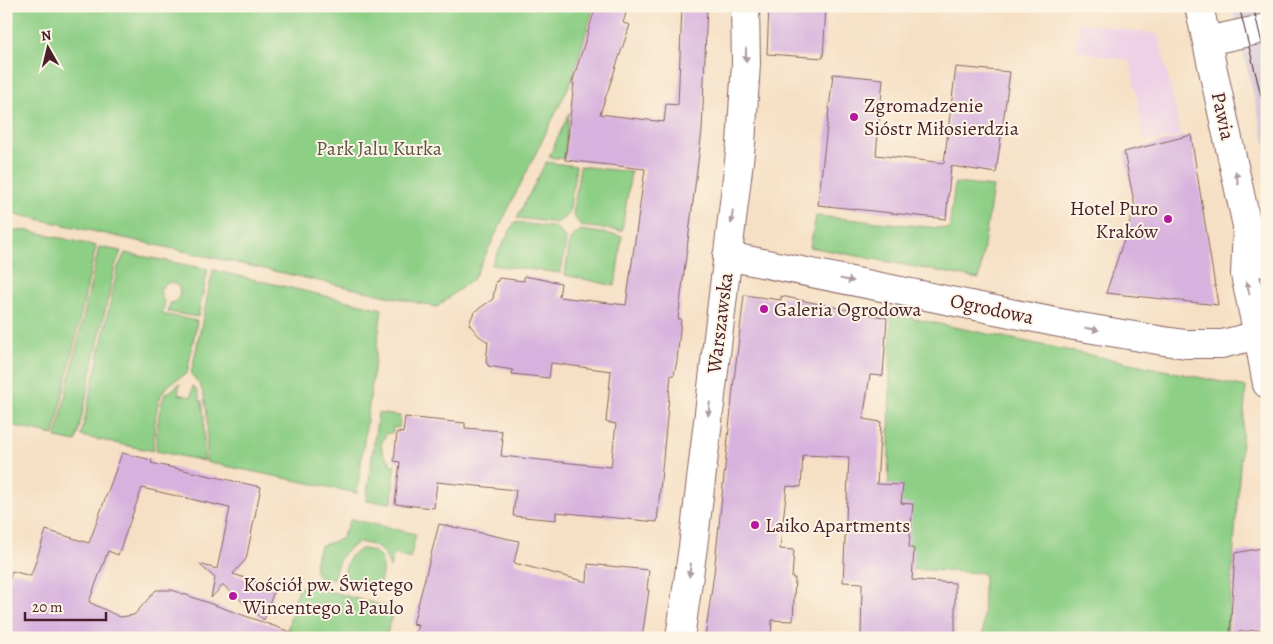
<svg xmlns="http://www.w3.org/2000/svg" width="1273" height="644" font-family="Alegreya,serif">
<rect width="100%" height="100%" fill="#fcf5e5"/>
<filter id="ink" filterUnits="userSpaceOnUse"><feTurbulence type="fractalNoise" baseFrequency=".02" numOctaves="2"/><feDisplacementMap in="SourceGraphic" scale="10" xChannelSelector="R" yChannelSelector="G"/><feConvolveMatrix kernelMatrix="1 2 1 2 8 2 1 2 1" color-interpolation-filters="sRGB"/></filter>
<filter id="wash" filterUnits="userSpaceOnUse"><feTurbulence type="fractalNoise" baseFrequency=".0096" numOctaves="4" result="noise"/><feDisplacementMap in="SourceGraphic" scale="20" xChannelSelector="R" yChannelSelector="G"/><feGaussianBlur stdDeviation="1.12" result="paint"/><feColorMatrix in="noise" values="0 0 0 0 0 0 0 0 0 0 0 0 0 0 0 0 0 1.4 0 .05"/><feComposite in="paint" operator="in"/></filter>
<g filter="url(#wash)">
<rect width="100%" height="100%" fill="#f6e0c5"/>
<path fill="#efd0e6" d="M1079,22l80,13 22,101 -36,6 -15,-81 -54,-11z"/>
<path fill="#cdbed2" d="M1232,6h28l7,28v116z"/>
<path fill="#8ecf86" stroke="#6c7758" d="M6,6h588l-23,76 -97,196 -37,29 -431,-95z
M569,113l-5,46 -15,-2z
M546,162l30,4 -7,48 -12,9 -40,-5z
M580,166l51,6 -9,59 -41,-5 -8,-11z
M955,183l38,4 -14,92 -169,-32 6,-31 133,13z
M515,222l42,6 9,11 -5,34 -70,-8z
M15,230l15,1 66,15 -42,189 -48,-11v-192z
M581,230l41,6 -7,50 -50,-11 5,-36z
M99,247l22,4 -6,15 -39,176 -20,-4z
M125,253l83,16 -10,48 -30,-5 2,-9 5,-1 5,-7 -1,-8 -7,-5 -7,2 -5,6 2,8 3,4 -3,12 35,7 -10,52c-7,5 -16,9 -22,16 -12,16 -10,43 -12,62l-72,-15 37,-169z
M213,270l169,39 -25,184 -151,-31c1,-23 4,-50 -4,-72 -2,-6 -7,-11 -11,-16z
M891,314l355,73 -19,251h-244l1,-65 -97,-5z
M179,384h1l-2,10 13,3 2,-11 5,6 2,9h2l2,15v45l-48,-10c1,-20 1,-41 10,-59l2,1z
M378,413l22,3 -1,12 -6,-1v5l-7,2 -5,10 2,10 7,6 -1,4 6,1 -3,38 -26,-2z
M351,519l65,15 -6,25 -17,-5 -3,14c-6,-19 -11,-22 -31,-26 -19,11 -20,17 -26,37 -26,1 -18,-17 -13,-33l21,-7z
M361,549c28,1 22,23 17,42l-37,-10 9,-25z
M306,585l82,22 4,8 -6,23h-101l13,-49z"/>
<g id="blocks">
<path fill="#d8b2de" d="M596,6h32l-5,17 7,2 -30,89 64,8 2,-18 12,1 4,-99h25l-5,125 -24,188h3l-4,42 -3,14h-3l-14,147 -101,-10v8l-43,-4 3,-26 -79,-8 -3,26 -39,-4 5,-42 -6,-1 3,-29 6,1 2,-16 60,6v5l37,3 -1,8h2l-2,17 110,11 5,-43 -10,-2 5,-51 -60,-8 -2,15 -37,-4 1,-4 -25,-4v-2l-2,-1 2,-21 -9,-6 -10,-12 5,-12 19,-13 3,-18h2l1,-3 25,3v-5l37,7 -2,14 67,8 19,-136 -80,-9 9,-77h-2z
M769,6h57l-3,52 -56,-4z
M956,67l54,5 -14,101 -45,-7 -5,53 -128,-14 15,-131 50,5 -7,76 68,8z
M1191,135l27,170 -112,-12 29,-86 -11,-55z
M744,295l37,5v-4l106,22 -4,58 -13,-1 -7,44 18,3 -4,62 26,1 -2,18 12,1 -4,43 5,2 -2,31 43,3v55h-94l1,-55 -19,-1 6,-125 -46,-2 -2,32 -14,-1 -7,63 14,1 -2,28h3l-2,43 -21,-1 -1,18h-66l9,-65 20,-193z
M122,453l30,7 -1,3 110,24 -15,72 -13,15 42,14 -11,32 -41,-35 -12,13 4,-20 -16,-14 18,5 13,-61 -88,-20 -24,67 -10,-4 -19,51 31,15 14,-2 22,-25h16l127,45v3h-293v-46l6,-21 19,5 15,-46 43,13z
M439,524l80,17 -5,22 73,19 1,-18 61,6 -2,20h2l-7,48h-228l4,-13 -5,-1z
M1262,548l5,50v31l-37,4 5,-80z"/>
</g>
</g>
<g filter="url(#ink)">
<use href="#blocks" fill-opacity="0" stroke="#866361" stroke-width="1"/>
<g fill="none" stroke-linecap="round" stroke-linejoin="round">
<defs>
<path id="minor" d="M1199,6l48,220 20,38
M1207,41l60,-13
M1247,228l-2,47 13,60 9,49
M727,256l348,70 89,15 22,3h36l45,-11
M680,638l13,-91 48,-403 5,-80 -1,-58"/>
</defs>
<use href="#minor" stroke="#866361" stroke-width="30"/>
<use href="#minor" stroke="#fff" stroke-width="28"/>
<path stroke="#4a1f2b" stroke-width="1" d="M1239,6l28,114
M1253,6l14,58"/>
</g>
<defs><path id="oneway-solid" d="M-6-.8H1V-3.2L6.5 0L1 3.2V.8H-6Z" transform="scale(1.25)"/></defs>
<g fill="#ae9aa0">
<use href="#oneway-solid" transform="translate(746 55) rotate(90)"/>
<use href="#oneway-solid" transform="translate(1237 178) rotate(-102)"/>
<use href="#oneway-solid" transform="translate(732 217) rotate(97)"/>
<use href="#oneway-solid" transform="translate(847 280) rotate(11)"/>
<use href="#oneway-solid" transform="translate(1248 288) rotate(-103)"/>
<use href="#oneway-solid" transform="translate(1092 329) rotate(10)"/>
<use href="#oneway-solid" transform="translate(709 409) rotate(97)"/>
<use href="#oneway-solid" transform="translate(690 570) rotate(97)"/>
</g>
</g>
<g fill="#b5179e" stroke="#fcf5e5" stroke-width="2">
<circle cx="854" cy="117" r="5"/>
<circle cx="1168" cy="219" r="5"/>
<circle cx="764" cy="309" r="5"/>
<circle cx="755" cy="525" r="5"/>
<circle cx="233" cy="596" r="5"/>
</g>
<g text-anchor="middle" dominant-baseline="central" stroke-width="4" stroke-linejoin="round" paint-order="stroke">
<g font-size="20" fill="#4a1f2b" stroke="#fcf5e5" text-anchor="start">
<text x="864" y="105">Zgromadzenie<tspan x="864" dy="23">Sióstr Miłosierdzia</tspan></text>
<text x="1158" y="208" text-anchor="end">Hotel Puro<tspan x="1158" dy="23">Kraków</tspan></text>
<text x="774" y="309">Galeria Ogrodowa</text>
<text x="765" y="525">Laiko Apartments</text>
<text x="243" y="584">Kościół pw. Świętego<tspan x="243" dy="23">Wincentego à Paulo</tspan></text>
</g>
<g font-size="20" fill="#4a1f2b" stroke="#fcf5e5">
<text transform="translate(1223 116) rotate(78)">Pawia</text>
<text transform="translate(992 309) rotate(12)">Ogrodowa</text>
<text transform="translate(720 323) rotate(-83)">Warszawska</text>
</g>
<g font-size="20" fill="#5e5446" stroke="#fcf5e5">
<text x="379" y="148">Park Jalu Kurka</text>
</g>
</g>
<rect width="1273" height="644" fill="none" stroke="#fcf5e5" stroke-width="25"/>
<g transform="translate(48 48) rotate(352)" stroke="#fcf5e5" stroke-width="4" paint-order="stroke">
<path d="M0-4L9 19L0 12L-9 19Z" fill="#4a1f2b"/>
<text y="-8" font-size="14" font-weight="bold" text-anchor="middle" fill="#4a1f2b">N</text>
</g>
<path d="M25 612v8h81v-8" fill="none" stroke="#4a1f2b" stroke-width="2.5"/>
<text x="32" y="612" font-size="15" fill="#4a1f2b" stroke="#fcf5e5" stroke-width="4" paint-order="stroke">20 m</text>
</svg>
